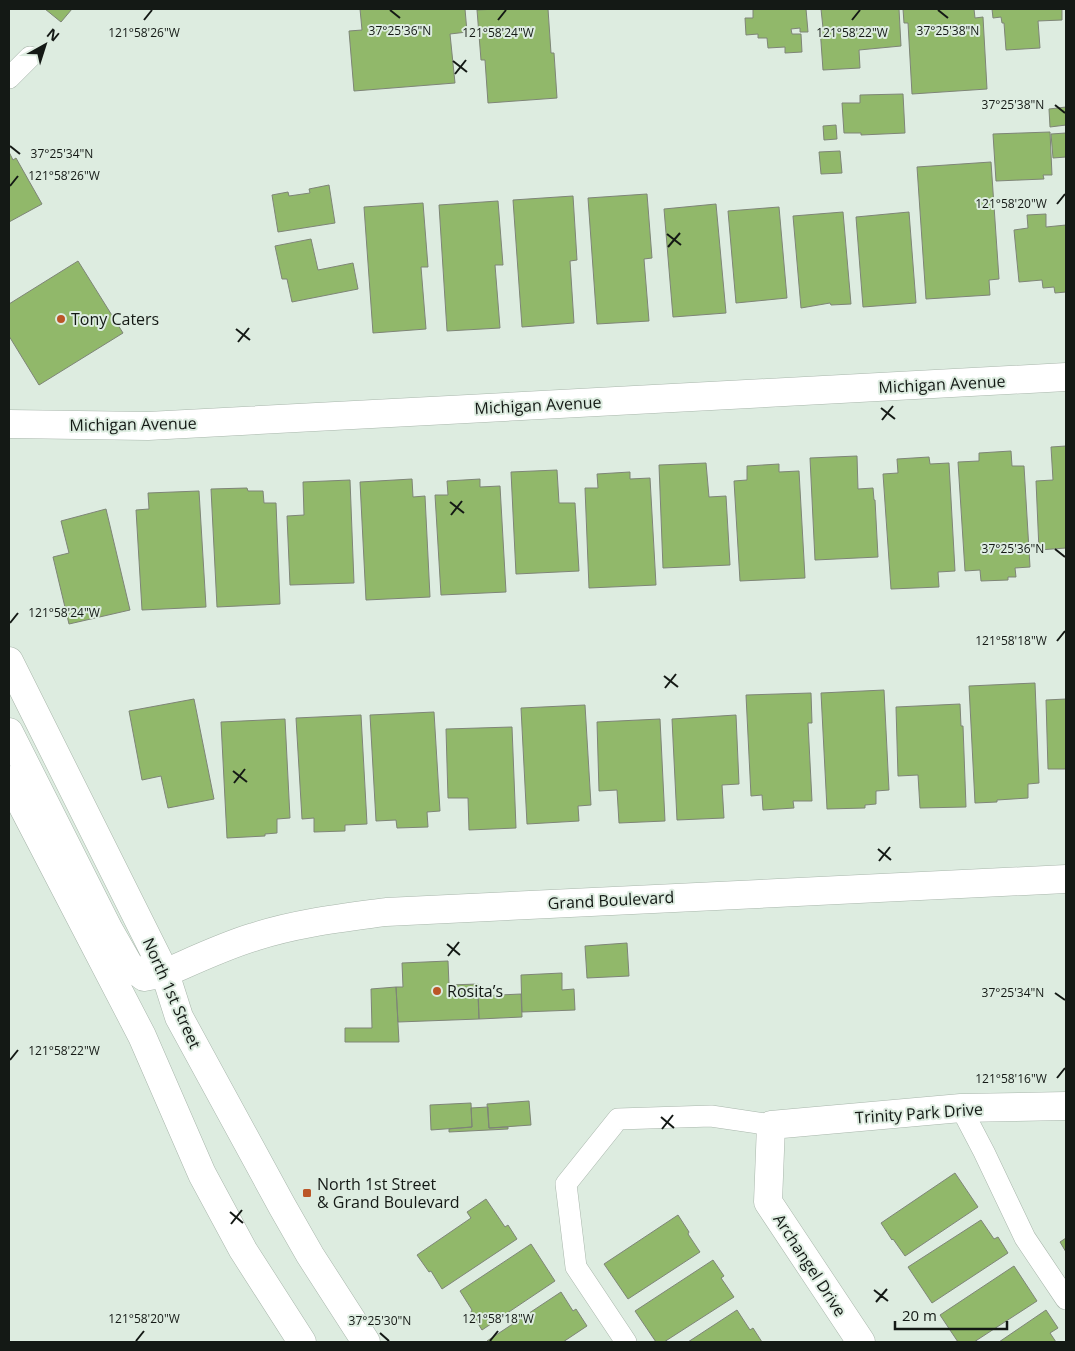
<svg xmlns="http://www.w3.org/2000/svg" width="1075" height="1351" font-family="'Open Sans',sans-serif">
<rect width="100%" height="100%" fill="#ddece0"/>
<path fill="#91b86a" stroke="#7e8577" d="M45,9h27l-11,13z
M360,9h105l2,23 -17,2 5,49 -101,8 -5,-60 13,-1z
M497,9h51l3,44h3l3,45 -69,5 -3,-43h-4l-4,-50z
M753,9h53l2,23h-8v-4l-9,1 1,5h9l1,18 -17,1v-6l-17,1 -1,-10h-9v-4l-12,1 -1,-17h8z
M821,9h78l2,37 -42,4 1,18 -37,2 -3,-42h3z
M903,9h71l1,9 8,-1 4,72 -75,5 -4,-71h-4z
M992,9h70v11l-24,1 2,27 -34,2 -2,-27h-2l-1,-6 -8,1z
M903,94l2,39 -44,2v-2h-17l-2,-30h18v-8z
M1066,107v18l-16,2 -1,-18z
M836,125l1,14 -13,1 -1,-14z
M1050,132l2,43h-9l1,4 -48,2 -3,-47z
M1066,133v24l-13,1 -2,-24z
M840,151l2,22 -21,1 -2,-22z
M9,152l4,8 3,-2 26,46 -33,18z
M991,162l8,117 -10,1 1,15 -64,4 -9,-132z
M329,185l6,38 -57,9 -6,-37 16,-3 1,4 21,-3 -1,-4z
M647,194l5,64 -8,1 5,62 -52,3 -9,-126z
M573,196l4,64 -7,1 4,62 -52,4 -9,-127z
M498,201l5,64h-8l5,63 -53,3 -8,-126z
M423,203l5,64h-7l5,62 -53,4 -9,-126z
M716,204l10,109 -53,4 -9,-108z
M779,207l8,91 -51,5 -8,-92z
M843,212l8,92 -20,1 -1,-2 -29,5 -8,-92z
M909,212l7,91 -53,4 -7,-90z
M1046,214v13l20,-2v67l-11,1 -1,-6 -11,1 -1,-8 -23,2 -5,-52 14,-2 -1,-13z
M311,239l7,31 35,-7 5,26 -66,13 -5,-23h-5l-7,-33z
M78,261l45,72 -84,52 -30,-49v-32z
M1066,446v102l-27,2 -3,-69 17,-1 -2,-33z
M1011,451l1,15h12l6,101 -15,1 1,9h-8v3l-27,1 -1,-11 -15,1 -7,-109 21,-1v-8z
M857,456l1,33 15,-1 1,12h1l3,57 -63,3 -5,-102z
M929,457l1,7 19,-1 6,108 -17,1 1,15 -48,2 -8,-115 15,-1 -1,-14z
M706,463l3,34 17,-1 4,69 -67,3 -4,-103z
M779,464v8l20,-1 6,107 -65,3 -6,-100 13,-1v-14z
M557,470l2,33h16l4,68 -63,3 -5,-102z
M630,472v7l20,-1 6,107 -67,3 -4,-100h13l-1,-14z
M412,479l1,18 12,-1 5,101 -64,3 -6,-118z
M480,479v8l20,-1 6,106 -65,3 -6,-100h13l-1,-14z
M350,480l4,103 -64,2 -3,-69 17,-1 -1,-33z
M247,488l1,3h15l1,12h12l4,101 -63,3 -6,-118z
M199,491l7,116 -64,3 -6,-100 13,-1 -1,-16z
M106,509l24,101 -61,14 -16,-67 16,-4 -8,-32z
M1035,683l4,100 -11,1v14l-31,2v2l-22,1 -6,-117z
M884,690l5,100 -13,1v13l-11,1v3l-38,1 -6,-116z
M811,693l1,30h-4l4,78h-19l1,7 -31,2 -1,-15 -11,1 -5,-101z
M194,699l20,100 -46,9 -7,-32 -19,4 -13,-69z
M1066,699v70h-18l-2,-69z
M960,704l1,22h2l3,81 -46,1 -2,-33 -20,1 -2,-69z
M585,705l6,100 -13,1 1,15 -52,3 -6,-116z
M434,712l6,99 -13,1 1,15 -31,1 -1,-8 -20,1 -6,-106z
M361,715l6,109 -22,1v6l-31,1v-14l-12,1 -6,-101z
M736,715l3,69 -17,1 2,33 -47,2 -5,-101z
M285,719l5,99 -13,1v14l-12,1v2l-38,2 -6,-116z
M660,719l5,102 -46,2 -2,-33 -18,1 -2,-69z
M512,727l4,101 -47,2 -1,-32h-20l-2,-69z
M627,943l2,33 -42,2 -2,-32z
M448,961l1,24 29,-1 1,35 -81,3 -2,-35h7l-1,-24z
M562,973v17l12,-1 1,21 -53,2 -1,-37z
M396,987l3,55h-54v-14h27l-1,-39z
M521,994l1,23 -43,2 -1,-23z
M529,1101l2,24 -42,3 -2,-24z
M471,1103l1,24 -41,3 -1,-25z
M488,1107l1,21 19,-1v2l-59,3v-3l23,-2 -1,-19z
M955,1173l23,34 -73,49 -12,-17 -1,1 -11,-17z
M486,1199l19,28 3,-2 9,14 -75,50 -11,-18 -2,1 -12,-17 54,-37 -4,-6z
M678,1215l11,17 -1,2 12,18 -72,47 -24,-35z
M981,1220l13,19 4,-2 10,16 -76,50 -24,-36z
M1066,1238v14l-6,-10z
M531,1244l24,37 -73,49 -11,-18 1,-2 -12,-19z
M713,1260l11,16 -3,2 13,19 -70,45h-8l-21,-31z
M1014,1266l23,35 -63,41h-16l-18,-27z
M561,1292l12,19 3,-2 11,17 -24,16h-76v-1z
M737,1310l13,20 3,-2 9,14h-74z
M1046,1310l12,18 -8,5 6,9h-57z"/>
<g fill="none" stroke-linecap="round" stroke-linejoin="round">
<defs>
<path id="service" d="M9,78l21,-21
M961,1108l23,44 41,86 41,61
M626,1342l-50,-75 -10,-83 52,-65 93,-3 60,9"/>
<path id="minor" d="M9,424l139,2 918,-49
M165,973c30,-13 59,-27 89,-36 43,-14 88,-19 132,-25l680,-33
M861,1342l-93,-140 3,-77 190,-17 105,-2"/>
<path id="secondary" d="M9,661l156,312 14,44 103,189 28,49 56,87
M9,732l100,198 20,35 15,12 21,-4
M9,780l133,256 60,138 41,76 59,92"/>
</defs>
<use href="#service" stroke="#a8b6ab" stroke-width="22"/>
<use href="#minor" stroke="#a8b6ab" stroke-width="29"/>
<use href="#secondary" stroke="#a8b6ab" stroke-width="29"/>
<use href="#service" stroke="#fff" stroke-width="21"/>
<use href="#minor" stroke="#fff" stroke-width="28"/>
<use href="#secondary" stroke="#fff" stroke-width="28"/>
</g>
<path fill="none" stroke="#141915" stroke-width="2" d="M390,10l10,8M938,10l10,8M144,20l8,-10M498,20l8,-10M852,20l8,-10M453,61l14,11M455,74l11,-14M1055,105l10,8M10,146l10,8M10,186l8,-10M1057,204l8,-10M667,234l14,11M668,247l12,-14M236,329l14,11M238,342l11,-14M881,408l14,11M882,420l11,-14M450,502l14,11M451,515l11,-14M1055,549l10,8M10,623l8,-10M1057,641l8,-10M664,676l14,11M665,688l11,-14M233,771l14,11M234,783l11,-14M878,849l13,11M879,861l11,-14M447,944l13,11M448,956l11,-14M1055,993l10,7M10,1060l8,-10M1057,1078l8,-10M661,1117l13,11M662,1129l11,-14M230,1212l13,11M231,1224l11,-14M874,1290l14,11M876,1302l11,-13M380,1333l9,8M136,1341l8,-10M490,1341l8,-10"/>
<g fill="#bb5627" stroke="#ddece0" stroke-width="2">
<circle cx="61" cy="319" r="5"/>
<circle cx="437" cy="991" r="5"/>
<rect x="302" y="1188" width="10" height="10" rx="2.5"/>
</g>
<g text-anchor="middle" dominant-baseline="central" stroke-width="4" stroke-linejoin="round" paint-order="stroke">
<g font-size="16" fill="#141915" stroke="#ddece0" text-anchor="start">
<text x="71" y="319">Tony Caters</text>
<text x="447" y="991">Rosita’s</text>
<text x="317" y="1184">North 1st Street<tspan x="317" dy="18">&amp; Grand Boulevard</tspan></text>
</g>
<g font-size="16" fill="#141915" stroke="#ddece0">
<text transform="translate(942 384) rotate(-3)">Michigan Avenue</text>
<text transform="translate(538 405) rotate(-3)">Michigan Avenue</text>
<text transform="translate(133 424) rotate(-1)">Michigan Avenue</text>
<text transform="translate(611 900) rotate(-3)">Grand Boulevard</text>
<text transform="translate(172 993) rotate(66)">North 1st Street</text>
<text transform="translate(919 1113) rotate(-4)">Trinity Park Drive</text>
<text transform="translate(810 1265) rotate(57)">Archangel Drive</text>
</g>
</g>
<g font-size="12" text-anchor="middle" fill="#141915" stroke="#ddece0" stroke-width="4" stroke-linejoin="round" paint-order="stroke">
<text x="400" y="35">37°25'36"N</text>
<text x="948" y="35">37°25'38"N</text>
<text x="144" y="37">121°58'26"W</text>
<text x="498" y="37">121°58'24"W</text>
<text x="852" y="37">121°58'22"W</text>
<text x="1013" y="109">37°25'38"N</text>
<text x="62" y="158">37°25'34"N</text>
<text x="64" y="180">121°58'26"W</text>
<text x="1011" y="208">121°58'20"W</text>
<text x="1013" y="553">37°25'36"N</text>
<text x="64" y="617">121°58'24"W</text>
<text x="1011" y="645">121°58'18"W</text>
<text x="1013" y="997">37°25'34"N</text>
<text x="64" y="1055">121°58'22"W</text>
<text x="1011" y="1083">121°58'16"W</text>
<text x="144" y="1323">121°58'20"W</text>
<text x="498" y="1323">121°58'18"W</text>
<text x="380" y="1325">37°25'30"N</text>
</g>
<rect width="1075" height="1351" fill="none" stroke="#141915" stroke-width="20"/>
<g transform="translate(45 45) rotate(39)" stroke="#ddece0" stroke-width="4" paint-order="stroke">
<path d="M0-4L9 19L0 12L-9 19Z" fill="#141915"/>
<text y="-8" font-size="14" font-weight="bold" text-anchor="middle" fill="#141915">N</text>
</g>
<path d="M895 1321v8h112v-8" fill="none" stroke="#141915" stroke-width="2.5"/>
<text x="902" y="1321" font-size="15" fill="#141915" stroke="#ddece0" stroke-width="4" paint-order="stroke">20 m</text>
</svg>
